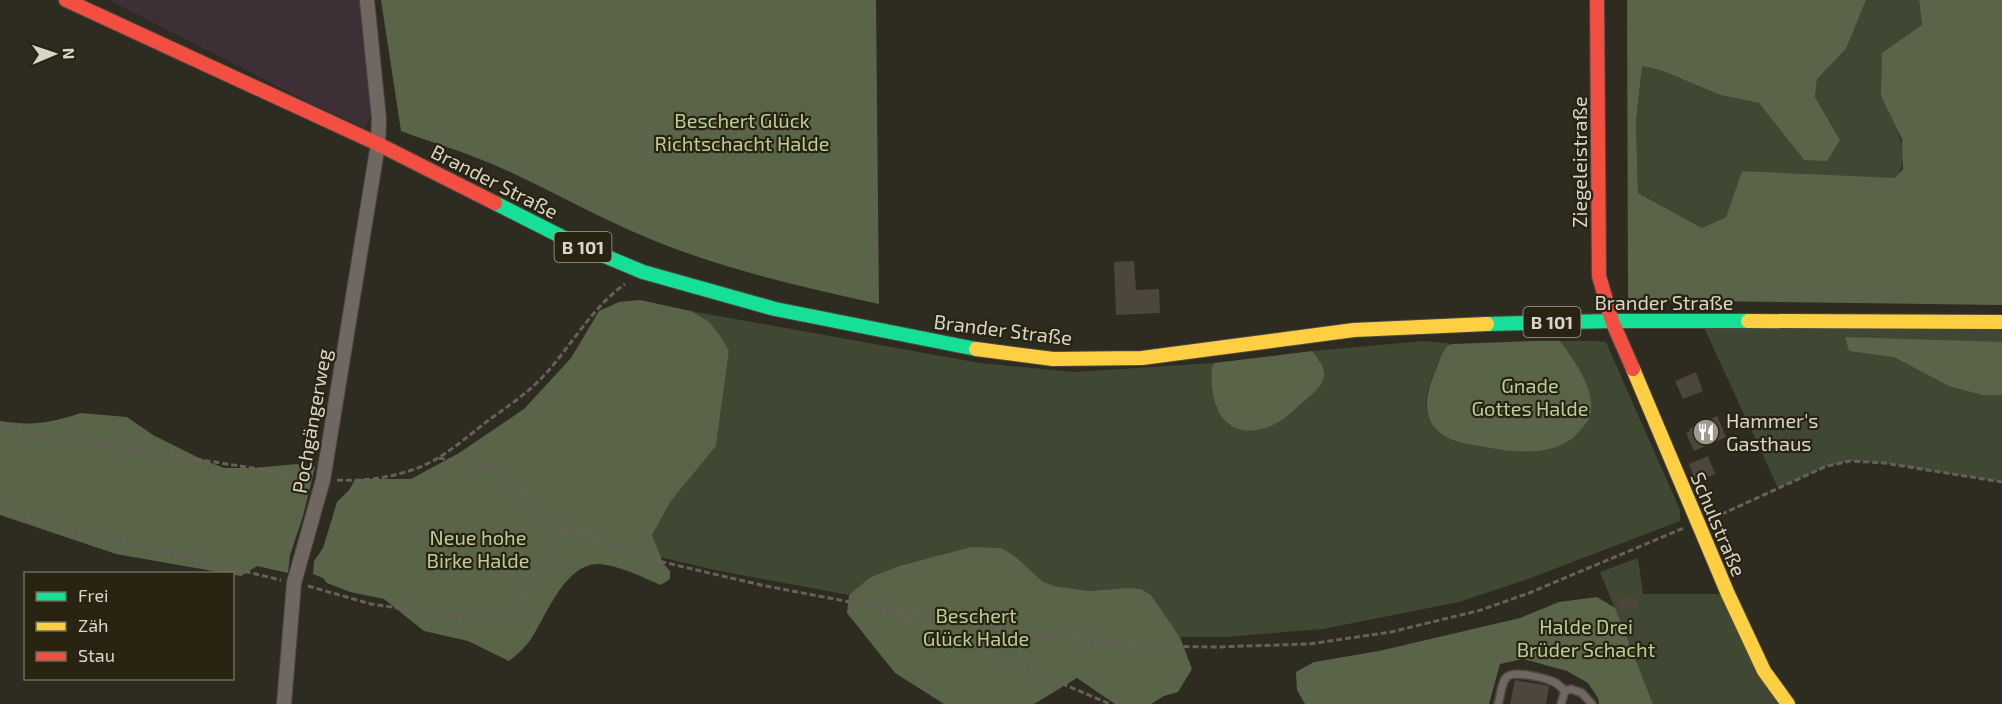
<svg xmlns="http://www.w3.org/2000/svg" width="2002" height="704" font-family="'Exo 2',sans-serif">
<rect width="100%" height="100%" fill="#2e2b21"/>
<path fill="#3e2f37" d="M109,0h255l6,118 -5,10 -53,-24z"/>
<path fill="#404833" d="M1866,0h53l3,25 -41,71c12,25 34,57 14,83l-153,-8 -16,46 -24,11 -64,-35 -2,-71 6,-56 21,5 57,24 39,8 45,57 36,-20 -25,-43 2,-18 29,-30z
M691,311l289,52 94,9 140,-9 -3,16 5,29c9,6 21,18 32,21 25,7 59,-29 73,-46l-1,-21 -8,-11 112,-10 29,3 -6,2 -3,4c-6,15 -14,29 -17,44 -8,49 51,53 85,56l78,-52 -20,-43 -10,-14h36l10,1 74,168v11l-152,58 -69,23 -136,27 -97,8h-46l-29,-42 -25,-7 -37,3 -35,-5 -12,-5 -26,-24 -45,-10 -71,19 -31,12 -20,17 -134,-25 -55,-13 -8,-22 19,-34 45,-55 13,-95 -9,-16 -12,-14z
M1701,321l301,1v160l-118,-19 -34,-2 -23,5 -49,22z
M1638,558l5,36h80l57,110h-127l-53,-132z"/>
<path fill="#5a6449" d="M381,0h495l3,304c-74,-16 -148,-33 -219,-61 -55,-21 -107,-52 -161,-76 -31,-14 -66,-24 -98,-36z
M1627,0h239l-20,49 -29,30 -2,18 25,43 -13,21 -23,-1 -45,-57 -39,-8 -57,-24 -21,-5 -6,56 2,71 64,35 24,-11 16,-46 153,7 8,-9 -1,-30 -21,-43 1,-43 40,-28 -3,-25h83v305l-374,-5z
M640,300l51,11 17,10 12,14 9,16 -13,95 -45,55 -19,34 11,28 7,8v8l-9,6c-19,-8 -41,-19 -61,-21 -33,-2 -52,47 -66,70 -6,11 -16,20 -25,27l-41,-20 -44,-10 -40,-32 -34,-7 -23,-9 -4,-5 -10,-4 1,-13 9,-13 14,-46 13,-13 5,-10h56l48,-26 65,-44 47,-51 28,-47 20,-9z
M1845,337l157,5v53h-20l-33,-9 -55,-29 -45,-6z
M1536,341h24c14,19 37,50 30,75 -1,4 -5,8 -7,11 -22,30 -61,26 -93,21 -17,-3 -39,-5 -52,-17 -19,-18 -10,-44 -1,-64 3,-7 5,-15 10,-21l6,-2z
M1312,351c5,7 13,15 12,25 -1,11 -15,21 -23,28 -8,7 -16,15 -26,20 -26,14 -54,6 -61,-25 -2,-11 -5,-26 0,-36z
M81,413l46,4 26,18 46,23 25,10h30l42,-4 19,3 -12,49 -13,39 -2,18 -31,-7 -16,10 -125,-22 -116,-39v-94c32,5 50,2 81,-8z
M971,547l30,1 15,9 26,24 12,5 35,5 37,-3 15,1 10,6 29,42 12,32 -14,23 -14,4 -13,8h-36l-38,-26 -43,26h-90l-49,-31 -48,-60 2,-18 20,-17 30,-12z
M1597,597l18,11 38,96h-54l-1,-6 -10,-15 -21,-12 -44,-12 -23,5 -11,40h-184l-8,-14 -1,-18 18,-10 65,-11 141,-33 39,-16z"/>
<path fill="#4c463c" d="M1134,261l2,29 23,-1 1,24 -44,2 -2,-53z
M1696,372l7,19 -20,8 -8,-18z
M1717,416l9,21 -32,14 -8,-18 4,-2 -1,-2z
M1708,456l7,18 -19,8 -7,-18z
M1620,598h18l-1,12 -17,-1z
M1515,680l34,6 -3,18h-36z"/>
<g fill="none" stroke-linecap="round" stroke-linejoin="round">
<defs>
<path id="lane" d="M1498,704c3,-8 3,-22 9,-27 7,-7 38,1 47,5 4,2 8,6 11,9
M1561,704l4,-13 6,-2 11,4 10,11"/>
<path id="street" d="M284,704l10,-121 29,-103 55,-336 1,-25 -12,-119"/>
<path id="fast" d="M495,203l81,41 67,28 132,37 201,40
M1487,324l125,-3h136"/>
<path id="slow" d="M1748,321l254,1
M976,349l77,10 89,-1 212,-28 133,-6
M1633,369l95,225 36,77 24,33"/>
<path id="jam" d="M66,0l312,144 117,59
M1597,0l2,276 13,45 21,48"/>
</defs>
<use href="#lane" stroke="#4c4940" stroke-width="10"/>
<use href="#street" stroke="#4c4940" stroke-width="16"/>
<use href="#fast" stroke="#4c4940" stroke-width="16"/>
<use href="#slow" stroke="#4c4940" stroke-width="16"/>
<use href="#jam" stroke="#4c4940" stroke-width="16"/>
<path stroke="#67605a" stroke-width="3" stroke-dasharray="6 3" stroke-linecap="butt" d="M0,428l309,49
M439,458l60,11 49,52 93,36 120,28 152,29 117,20 115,12 71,1 93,-3 82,-12 90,-22 48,-17 155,-65
M337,480c33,2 73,-5 101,-22 20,-12 37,-28 55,-41 21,-15 40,-28 56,-47 25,-29 45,-64 76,-86
M0,511l32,10 249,59
M1713,518l114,-52 23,-5 34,2 118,19
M308,586l63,18 110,16 19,-1 15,-8 53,-83
M896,613l214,91"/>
<use href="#lane" stroke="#706662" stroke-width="7"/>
<use href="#street" stroke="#706662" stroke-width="14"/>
<use href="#fast" stroke="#16e098" stroke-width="14"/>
<use href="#slow" stroke="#ffcf43" stroke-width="14"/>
<use href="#jam" stroke="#f24e42" stroke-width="14"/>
</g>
<defs>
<symbol id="restaurant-disc" viewBox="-11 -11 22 22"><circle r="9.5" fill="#9c9a8e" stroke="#292412"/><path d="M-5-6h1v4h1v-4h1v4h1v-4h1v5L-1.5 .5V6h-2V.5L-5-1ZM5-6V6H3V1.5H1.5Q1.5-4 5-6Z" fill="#fff"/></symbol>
</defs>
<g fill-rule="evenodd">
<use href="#restaurant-disc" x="1691" y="417" width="30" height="30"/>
</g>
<g text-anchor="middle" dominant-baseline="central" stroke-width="4.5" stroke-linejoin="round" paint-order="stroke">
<g fill="#292412" stroke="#a4a092" stroke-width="1.5">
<rect x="554.5" y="232" width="57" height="30" rx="4.5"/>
<rect x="1523.5" y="307" width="57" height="30" rx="4.5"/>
</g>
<g font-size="18" font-weight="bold" fill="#d8d5c9">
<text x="583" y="247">B 101</text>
<text x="1552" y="322">B 101</text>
</g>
<g font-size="20" fill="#bace97" stroke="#292412">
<text x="742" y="120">Beschert Glück<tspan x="742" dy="23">Richtschacht Halde</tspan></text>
<text x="1530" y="385">Gnade<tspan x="1530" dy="23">Gottes Halde</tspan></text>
<text x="478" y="537">Neue hohe<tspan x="478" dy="23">Birke Halde</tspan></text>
<text x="976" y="615">Beschert<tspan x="976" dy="23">Glück Halde</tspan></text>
<text x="1586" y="626">Halde Drei<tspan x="1586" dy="23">Brüder Schacht</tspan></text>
</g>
<g font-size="20" fill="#d8d5c9" stroke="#292412">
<text transform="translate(1579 162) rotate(-90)">Ziegeleistraße</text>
<text transform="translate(495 181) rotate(27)">Brander Straße</text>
<text x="1664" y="302">Brander Straße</text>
<text transform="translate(1003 329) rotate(7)">Brander Straße</text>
<text transform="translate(311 421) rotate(-80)">Pochgängerweg</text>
<text transform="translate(1719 524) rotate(67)">Schulstraße</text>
</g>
<g font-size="20" fill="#d8d5c9" stroke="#292412" text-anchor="start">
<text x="1726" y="420">Hammer's<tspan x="1726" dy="23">Gasthaus</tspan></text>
</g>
</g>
<rect x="24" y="572" width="210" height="108" fill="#292412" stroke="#6f6b5b" stroke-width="1.5"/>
<rect x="36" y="592" width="30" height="9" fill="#16e098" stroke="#6f6b5b" stroke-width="1.5"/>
<text x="78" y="602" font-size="18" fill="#d8d5c9">Frei</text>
<rect x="36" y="622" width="30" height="9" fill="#ffcf43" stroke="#6f6b5b" stroke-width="1.5"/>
<text x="78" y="632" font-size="18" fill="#d8d5c9">Zäh</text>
<rect x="36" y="652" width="30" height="9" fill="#f24e42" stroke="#6f6b5b" stroke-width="1.5"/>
<text x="78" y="662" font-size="18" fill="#d8d5c9">Stau</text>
<g transform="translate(54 54) rotate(88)" stroke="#292412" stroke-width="4.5" paint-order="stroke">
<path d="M0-4.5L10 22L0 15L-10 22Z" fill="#d8d5c9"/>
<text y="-9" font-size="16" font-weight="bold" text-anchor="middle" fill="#d8d5c9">N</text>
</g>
</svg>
